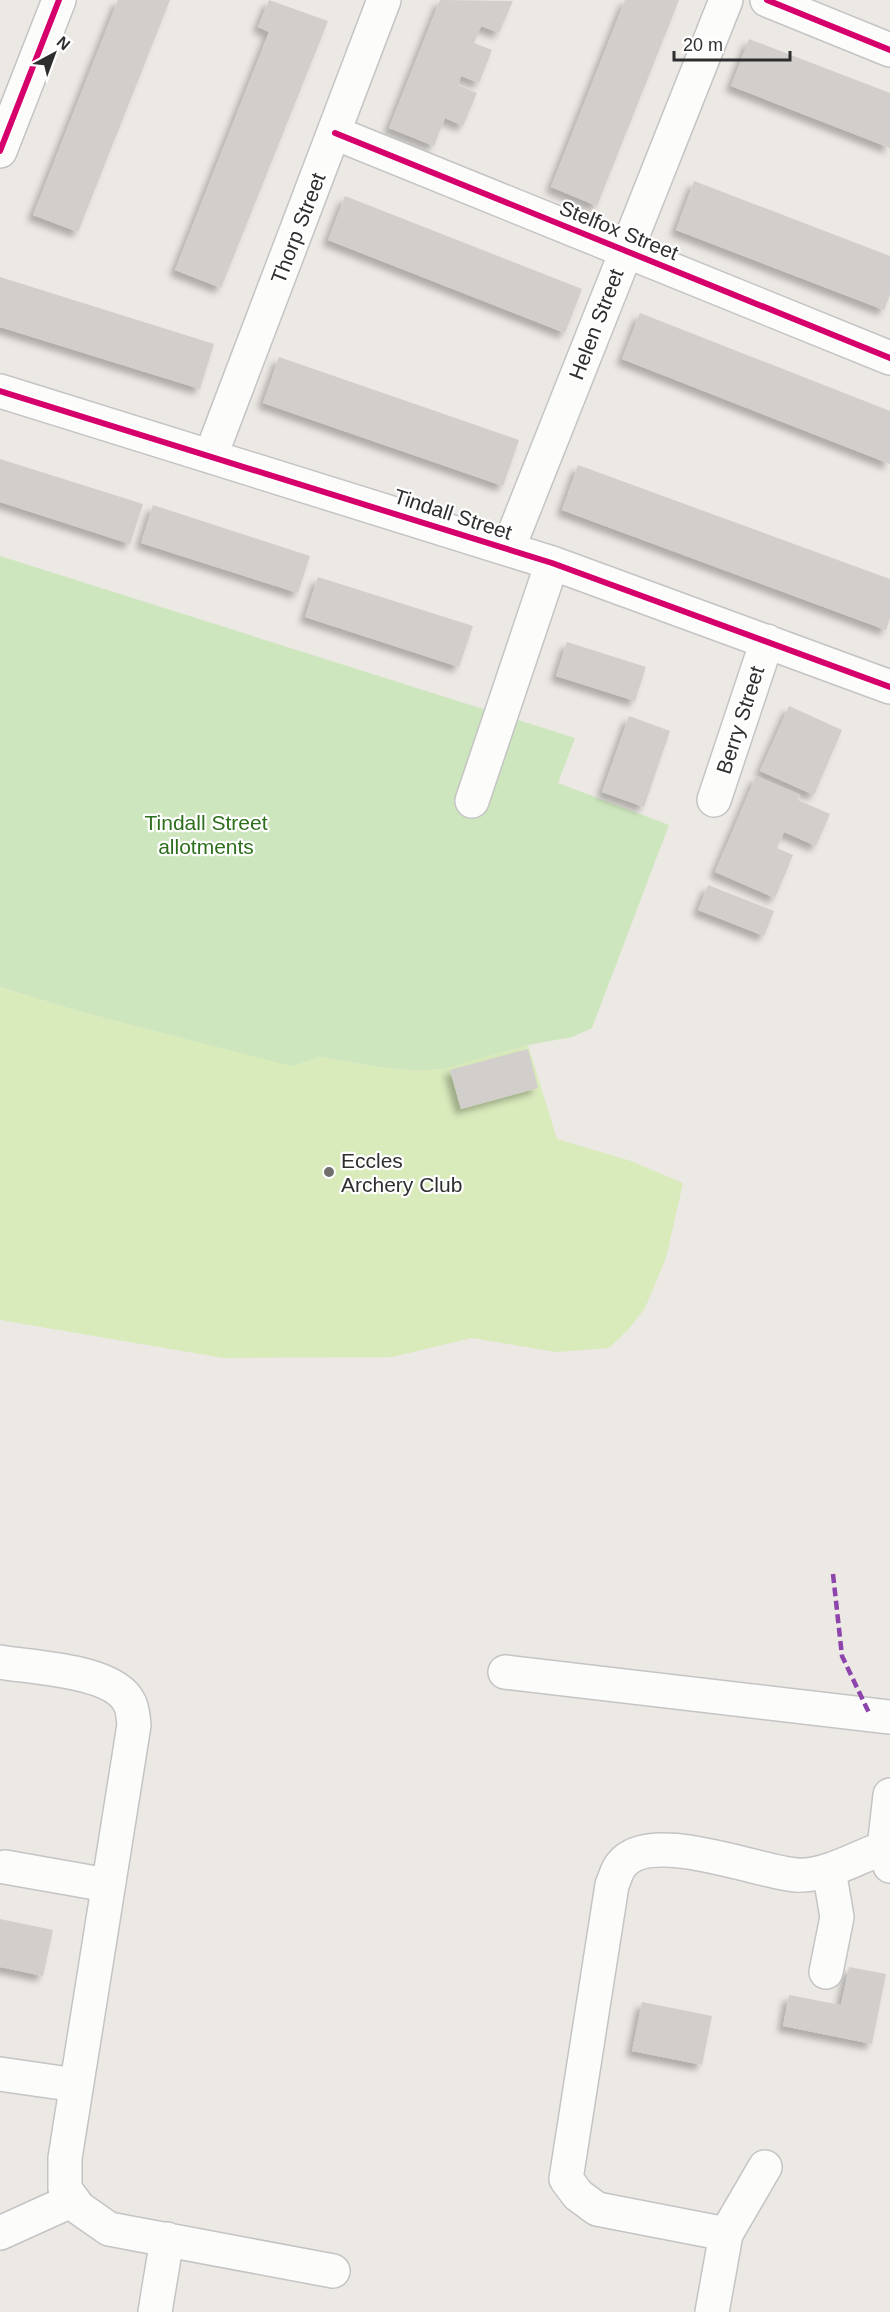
<svg xmlns="http://www.w3.org/2000/svg" width="890" height="2312" font-family="Helvetica,sans-serif">
<defs>
<filter id="shadow"><feDropShadow dx="-5.5" dy="5.5" stdDeviation="3" flood-color="#0004"/></filter>
</defs>
<rect width="100%" height="100%" fill="#ece8e4"/>
<path fill="#cee6be" d="M0,556l575,182 -17,45 111,42 -77,203 -20,9 -44,8 -84,24 -28,2 -38,-4 -57,-10 -30,10 -213,-56 -78,-24z"/>
<path fill="#d9eabb" d="M0,987l78,24 213,55 30,-9 57,10 38,4 27,-2 85,-24 29,94 74,22 52,22 -17,75 -21,50 -17,22 -19,18 -53,4 -84,-14 -80,19 -168,1 -224,-38z"/>
<path fill="#d1cecb" filter="url(#shadow)" d="M118,0h52l-92,232 -45,-17z
M269,0l59,21 -107,267 -46,-18 94,-238 -11,-5z
M440,0l73,1 -14,32 -18,-7 -7,17 18,7 -13,33 -18,-7 -3,9 19,8 -14,33 -18,-8 -11,28 -45,-18z
M625,0h54l-82,206 -46,-19z
M749,39l141,54v55l-159,-62z
M694,181l196,75v39l-6,15 -208,-80z
M345,196l237,93 -17,44 -237,-93z
M0,277l214,67 -14,45 -200,-62z
M640,313l250,98v53l-268,-105z
M279,357l240,83 -16,46 -240,-83z
M0,459l143,45 -13,40 -130,-42z
M578,465l312,114v39l-4,12 -324,-120z
M153,505l157,51 -12,37 -157,-50z
M318,577l155,49 -14,41 -154,-50z
M567,642l79,25 -11,34 -79,-25z
M789,706l53,24 -28,65 -54,-24z
M629,716l41,15 -26,76 -42,-15z
M756,776l44,19 -2,5 32,14 -14,32 -32,-14 -7,16 16,7 -18,43 -60,-26z
M708,885l66,26 -10,25 -66,-26z
M528,1049l10,39 -77,21 -11,-39z
M0,1919l53,11 -10,46 -43,-9z
M849,1967l37,7 -14,70 -89,-18 6,-31 52,10z
M642,2002l70,14 -10,49 -70,-14z"/>
<g fill="none" stroke-linecap="round" stroke-linejoin="round">
<defs>
<path id="minor" d="M767,0l123,50
M335,133l555,225
M0,151l59,-151
M0,391l552,172 338,124
M211,455l173,-455
M508,549l218,-549
M714,800l53,-159
M472,801l80,-238
M0,1662c33,6 113,8 129,40 4,6 4,16 5,23l-69,433v31l14,19 30,21 224,42
M505,1672l385,45
M890,1795l-6,53 6,18
M5,1867l102,18
M826,1972l11,-55 -8,-47
M0,2074l76,11
M0,2233l73,-33
M726,2234l-129,-25 -19,-14 -12,-16 46,-294c3,-7 5,-16 10,-21 29,-36 135,8 174,11 30,2 61,-18 88,-27
M155,2312l12,-73
M712,2312l14,-78 39,-67"/>
</defs>
<use href="#minor" stroke="#c5c4c5" stroke-width="36"/>
<use href="#minor" stroke="#fcfcfb" stroke-width="33"/>
<path stroke="#8e44ad" stroke-width="4.5" stroke-dasharray="9 4.5" stroke-linecap="butt" d="M833,1574l9,82 28,59"/>
<defs>
<path id="cycleway" d="M767,0l123,50
M335,133l555,225
M0,151l59,-151
M0,391l552,172 338,124"/>
</defs>
<use href="#cycleway" stroke="#fff" stroke-width="10"/>
<use href="#cycleway" stroke="#d6006c" stroke-width="6"/>
</g>
<circle fill="#706f6e" stroke="#fff" stroke-width="2" cx="329" cy="1172" r="6"/>
<g text-anchor="middle" dominant-baseline="central" stroke-width="4.5" stroke-linejoin="round" paint-order="stroke">
<g font-size="21" fill="#2e2e2e" stroke="#fff">
<text transform="translate(298 228) rotate(-69)">Thorp Street</text>
<text transform="translate(619 230) rotate(22)">Stelfox Street</text>
<text transform="translate(596 324) rotate(-69)">Helen Street</text>
<text transform="translate(453 514) rotate(18)">Tindall Street</text>
<text transform="translate(740 720) rotate(-72)">Berry Street</text>
</g>
<g font-size="21" fill="#2c6e1b" stroke="#fff">
<text x="206" y="822">Tindall Street<tspan x="206" dy="24">allotments</tspan></text>
</g>
<g font-size="21" fill="#2e2e2e" stroke="#fff" text-anchor="start">
<text x="341" y="1160">Eccles<tspan x="341" dy="24">Archery Club</tspan></text>
</g>
</g>
<g transform="translate(54 54) rotate(41)" stroke="#ffffff" stroke-width="4.5" paint-order="stroke">
<path d="M0-4.5L10 22L0 15L-10 22Z" fill="#2e2e2e"/>
<text y="-9" font-size="16" font-weight="bold" text-anchor="middle" fill="#2e2e2e">N</text>
</g>
<path d="M674 51v9h116v-9" fill="none" stroke="#2e2e2e" stroke-width="3"/>
<text x="683" y="51" font-size="18" fill="#2e2e2e" stroke="#ffffff" stroke-width="4.5" paint-order="stroke">20 m</text>
</svg>
